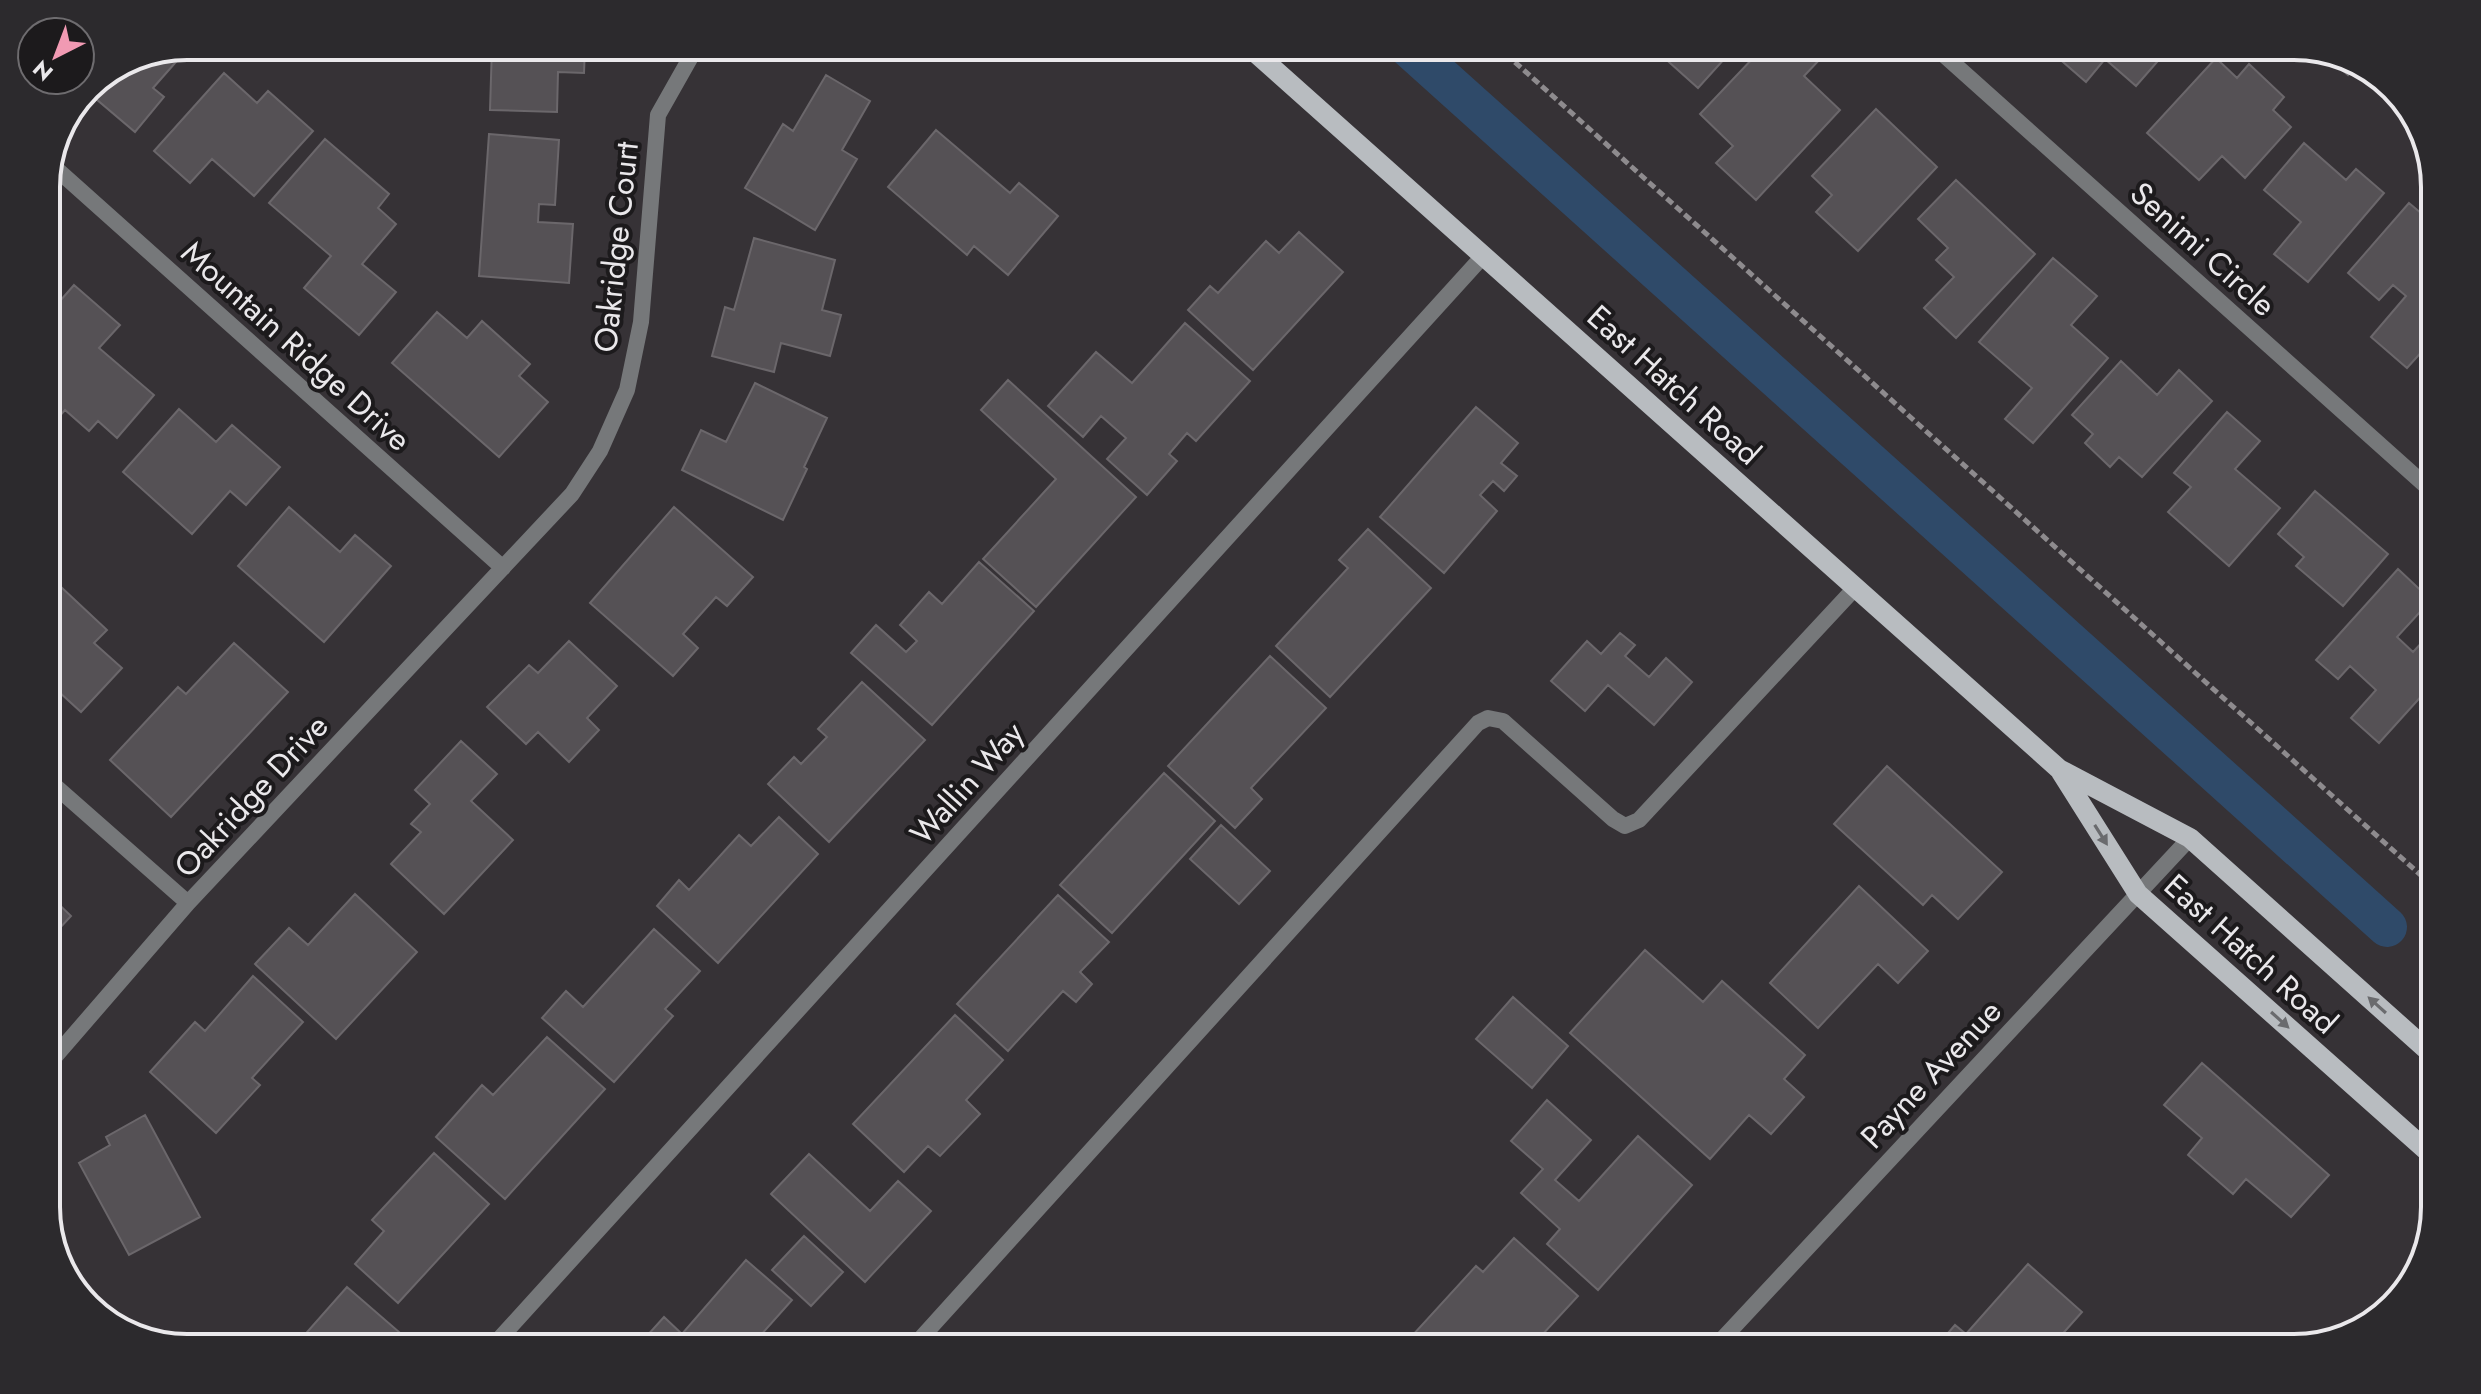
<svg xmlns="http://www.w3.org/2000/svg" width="2481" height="1394" font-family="Jost,sans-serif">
<rect width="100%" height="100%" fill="#363236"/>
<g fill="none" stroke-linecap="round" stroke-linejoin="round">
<path stroke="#2f4a69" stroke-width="40" d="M1407,46l980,881"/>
</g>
<path fill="#555155" stroke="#6b676b" stroke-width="2" d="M190,46l-37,42 11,9 -29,35 -46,-39 12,-15 33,-21z
M492,46h93l-1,27 -26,-1 -1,40 -67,-2z
M1651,46h85l-38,42z
M1750,46h63l10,10 -19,20 36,34 -84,90 -40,-37 17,-17 -33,-32 55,-58 -8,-7z
M2062,46h109l-35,40 -31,-27 -19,23 -31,-27z
M2324,54l34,9 -10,12z
M2216,58l21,20 12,-14 35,33 -11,13 18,17 -46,51 -23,-22 -23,24 -52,-47z
M224,73l33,30 11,-12 45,40 -59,65 -42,-37 -22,24 -36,-32z
M826,75l44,26 -28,49 15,9 -42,71 -70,-42 38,-64 10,7z
M1876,109l61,58 -79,84 -42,-39 16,-17 -20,-19z
M936,130l74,63 9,-10 39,33 -50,59 -34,-29 -7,9 -79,-68z
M489,134l70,6 -4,65 -16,-1 -1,18 35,2 -4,59 -90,-7z
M325,139l64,55 -11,14 18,16 -34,40 34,28 -37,43 -55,-47 27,-32 -62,-53z
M2304,143l42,37 10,-11 28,24 -76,89 -34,-28 27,-32 -37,-32z
M1956,180l79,74 -79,84 -32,-30 30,-31 -18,-17 12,-12 -30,-29z
M2409,203l26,22v112l-28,31 -36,-31 35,-41 -13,-11 -14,15 -31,-27z
M1299,232l44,40 -90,98 -65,-60 22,-24 8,7 48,-52 13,12z
M754,238l81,22 -13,50 19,5 -11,41 -49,-13 -7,29 -62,-16 13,-49 9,3z
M2053,258l44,38 -26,29 37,33 -75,85 -28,-24 27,-31 -53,-46z
M74,285l46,40 -21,23 55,47 -37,43 -19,-17 -9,10 -24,-21 -16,18 -3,-3v-77l11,-12 -11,-9v-10z
M437,312l30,26 15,-17 48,43 -11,12 29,26 -49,55 -107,-94z
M1185,323l65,58 -54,60 -9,-8 -18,21 8,7 -30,34 -40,-36 19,-21 -25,-22 -18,21 -35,-31 48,-54 36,31z
M2121,361l36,34 22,-25 33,31 -70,76 -23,-20 -9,10 -25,-24 8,-9 -21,-19z
M1008,380l128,117 -100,110 -53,-48 73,-80 -75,-69z
M755,383l72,35 -23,49 3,2 -24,51 -101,-50 19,-40 25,12z
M1476,407l42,36 -17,20 16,13 -13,15 -11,-10 -13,14 17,16 -53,62 -64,-56z
M179,409l37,33 16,-17 48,42 -34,38 -16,-14 -38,43 -69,-62z
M2227,412l33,29 -25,28 45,39 -51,58 -61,-54 23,-25 -17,-14z
M2315,491l73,63 -45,52 -47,-40 8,-9 -26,-23z
M289,507l51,45 15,-17 36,31 -67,76 -86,-76z
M674,507l79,70 -26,29 -11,-9 -33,37 15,14 -25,28 -83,-73z
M1368,529l63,59 -101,109 -54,-51 72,-78 -9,-8z
M979,562l55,49 -102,114 -81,-72 25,-28 30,27 11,-11 -17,-16 29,-33 13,12z
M2398,569l33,31 -34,37 16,15 14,-15 8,7v37l-56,62 -28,-25 25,-28 -26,-24 -12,13 -22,-19z
M60,586l47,44 -13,13 28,25 -41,44 -35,-32v-78z
M1620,633l15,12 -10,11 24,21 17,-19 26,24 -38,43 -46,-40 -23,26 -34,-30 36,-40 14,13z
M569,641l48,45 -30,32 12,12 -30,32 -31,-30 -12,12 -39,-37 42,-42 9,8z
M234,643l54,49 -117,125 -61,-57 68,-73 8,7z
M1270,656l56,52 -75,80 11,11 -27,29 -67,-62z
M862,682l63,58 -96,102 -61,-58 26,-27 7,7 26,-27 -9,-8z
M2435,712v25l-12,-11z
M461,741l36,33 -26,27 42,39 -69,74 -53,-50 30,-32 -10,-8 19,-20 -15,-14z
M1887,766l115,106 -44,47 -26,-24 -9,10 -89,-81z
M1164,773l51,48 -103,112 -52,-48z
M779,817l39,37 -100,109 -61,-57 22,-26 10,10 50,-55 12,11z
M1221,825l49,46 -31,33 -49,-45z
M1859,886l69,65 -30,32 -20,-19 -60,64 -48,-45z
M46,892l25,24 -25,27z
M355,894l62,58 -81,87 -81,-75 34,-36 19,17z
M1058,895l51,47 -29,30 12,12 -16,18 -13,-11 -55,60 -51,-47z
M654,929l46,42 -35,38 8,7 -59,66 -72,-64 24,-27 17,16z
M1645,950l58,52 19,-21 83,74 -21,24 20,18 -33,37 -22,-19 -39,44 -140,-126z
M253,976l50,46 -51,56 8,7 -44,48 -66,-61 45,-50 10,9z
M1513,997l55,49 -36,42 -56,-49z
M955,1015l48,45 -37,40 14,14 -40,42 -12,-10 -24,26 -51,-48z
M547,1037l58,52 -100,110 -69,-62 46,-52 11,10z
M2202,1063l127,112 -38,42 -45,-38 -13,15 -45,-39 14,-17 -38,-33z
M1547,1100l44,40 -36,40 24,21 59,-65 54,49 -94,105 -51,-46 13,-15 -39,-36 22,-24 -32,-28z
M145,1115l55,102 -71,38 -50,-92 31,-18 -4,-8z
M434,1153l55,51 -91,99 -43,-39 29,-33 -12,-11z
M809,1154l61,57 28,-30 33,30 -66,71 -94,-88z
M804,1236l39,36 -32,34 -39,-36z
M1514,1238l64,58 -48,52h-108l-11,-11 65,-71 7,6z
M746,1260l46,40 -41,46 3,2h-118l28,-31 18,17z
M2028,1264l54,48 -32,36h-8l-8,-7 -6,7h-93l20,-23 11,9z
M347,1287l52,45 -15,16h-91z"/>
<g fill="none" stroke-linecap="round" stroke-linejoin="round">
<path stroke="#8e8b8e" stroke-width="5" stroke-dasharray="8 4" stroke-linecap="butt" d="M1497,46l938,842"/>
<path stroke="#76787a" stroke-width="16" d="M912,1348l566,-625 10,-5 15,3 110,98 12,7 14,-6 217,-233"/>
<path stroke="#76787a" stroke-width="16" d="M1934,46l501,448
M52,165l451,403
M46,778l142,125
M46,1067l142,-164 384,-409 28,-43 27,-61 14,-68 17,-207 39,-69
M491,1348l993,-1093
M1714,1348l476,-510"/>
<path stroke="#b8bcc0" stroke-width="20" d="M1248,46l811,723 131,69 245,219
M2061,772l77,122 297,264"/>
</g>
<defs><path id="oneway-solid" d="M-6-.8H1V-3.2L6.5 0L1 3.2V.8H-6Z" transform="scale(2)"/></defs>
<g fill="#6a6b6e">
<use href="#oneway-solid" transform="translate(2101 835) rotate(58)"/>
<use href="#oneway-solid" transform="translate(2377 1005) rotate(-138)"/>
<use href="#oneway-solid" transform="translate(2280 1020) rotate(42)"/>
</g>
<g text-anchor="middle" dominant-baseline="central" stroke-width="8" stroke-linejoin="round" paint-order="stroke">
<g font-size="32" fill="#eae8eb" stroke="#1c1a1c">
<text transform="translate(616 247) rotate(-84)">Oakridge Court</text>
<text transform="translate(2203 249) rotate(42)">Senimi Circle</text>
<text transform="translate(296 346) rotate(42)">Mountain Ridge Drive</text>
<text transform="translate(1674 385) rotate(42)">East Hatch Road</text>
<text transform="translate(967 783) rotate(-48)">Wallin Way</text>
<text transform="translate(251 796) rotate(-47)">Oakridge Drive</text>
<text transform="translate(2251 954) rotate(42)">East Hatch Road</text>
<text transform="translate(1931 1074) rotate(-47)">Payne Avenue</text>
</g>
</g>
<path d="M0 0H2481V1394H0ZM187 60H2294A127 127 0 0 1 2421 187V1207A127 127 0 0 1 2294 1334H187A127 127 0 0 1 60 1207V187A127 127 0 0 1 187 60Z" fill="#2c2a2d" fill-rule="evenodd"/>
<path fill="none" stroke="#eae8eb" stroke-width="4" d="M187 60H2294A127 127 0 0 1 2421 187V1207A127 127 0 0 1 2294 1334H187A127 127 0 0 1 60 1207V187A127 127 0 0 1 187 60Z"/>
<g transform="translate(56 56) rotate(222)"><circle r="38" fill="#1c1a1c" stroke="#6e6c6f" stroke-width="2"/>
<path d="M0-6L14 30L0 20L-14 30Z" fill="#f19ab3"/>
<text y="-12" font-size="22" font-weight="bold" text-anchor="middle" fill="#eae8eb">N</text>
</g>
</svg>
